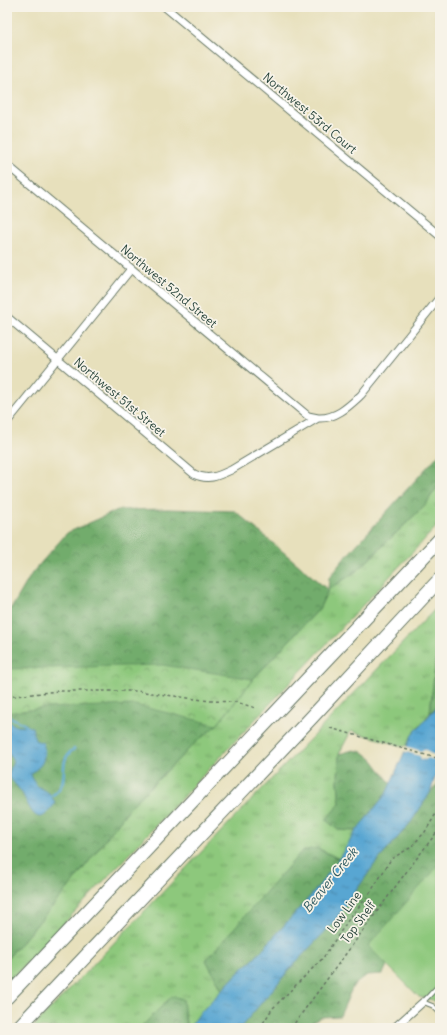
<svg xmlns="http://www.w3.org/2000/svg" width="447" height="1035" font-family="Delius,sans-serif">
<defs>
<pattern id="grass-tufts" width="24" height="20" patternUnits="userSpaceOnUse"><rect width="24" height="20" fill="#8dc87c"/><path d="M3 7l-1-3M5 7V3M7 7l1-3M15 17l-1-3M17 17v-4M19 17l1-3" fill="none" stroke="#73a466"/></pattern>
<pattern id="forest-crowns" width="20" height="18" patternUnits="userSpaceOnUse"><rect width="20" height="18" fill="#72ac6c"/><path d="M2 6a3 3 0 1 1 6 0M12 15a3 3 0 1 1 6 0" fill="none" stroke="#5d8d5a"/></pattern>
<pattern id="park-crowns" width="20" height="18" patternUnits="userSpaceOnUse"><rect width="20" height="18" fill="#8dc87c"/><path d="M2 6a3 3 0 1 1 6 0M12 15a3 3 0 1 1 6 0" fill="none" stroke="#73a466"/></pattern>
<pattern id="water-ripples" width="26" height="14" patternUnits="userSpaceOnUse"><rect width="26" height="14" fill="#59a6d2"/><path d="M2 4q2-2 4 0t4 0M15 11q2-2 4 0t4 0" fill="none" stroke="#4988ab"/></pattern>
</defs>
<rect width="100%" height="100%" fill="#f7f3e8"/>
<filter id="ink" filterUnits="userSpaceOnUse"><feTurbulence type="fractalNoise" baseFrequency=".025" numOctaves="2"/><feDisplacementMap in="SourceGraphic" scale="8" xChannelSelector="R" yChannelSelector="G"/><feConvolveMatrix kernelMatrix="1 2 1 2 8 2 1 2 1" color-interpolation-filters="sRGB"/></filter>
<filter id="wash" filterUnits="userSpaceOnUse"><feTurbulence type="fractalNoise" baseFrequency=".012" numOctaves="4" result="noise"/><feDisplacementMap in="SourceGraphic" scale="16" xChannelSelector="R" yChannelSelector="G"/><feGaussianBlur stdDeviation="0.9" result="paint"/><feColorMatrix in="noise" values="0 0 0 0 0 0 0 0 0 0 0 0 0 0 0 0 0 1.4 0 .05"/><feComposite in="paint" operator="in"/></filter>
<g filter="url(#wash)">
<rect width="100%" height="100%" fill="#e7e0bc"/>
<path fill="url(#grass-tufts)" stroke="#568258" d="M440,483v40l-433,461v-25l63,-73 61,-80 65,-64 21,-17 36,-46 66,-70 9,-19 30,-20 67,-65z
M440,604v39l-3,4 -7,66 -18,22 -6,12 -55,-16 -12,23 -1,28 2,21 -2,27 18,1 -17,28 -22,-11 -67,64 -43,47 15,31 -22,23 -11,15h-2l-2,-12 -13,-20 -32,32h-108z"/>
<path fill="url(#forest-crowns)" stroke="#487450" d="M440,453v30l-15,22 -67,65 -30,20 -9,19 -66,70 -36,46 -21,17 -65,64 -61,80 -63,73v-347l7,-8 18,-31 35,-40 51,-23 49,-1 68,2 93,79 1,-12 13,-17z
M440,643v60l-10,10 7,-66z
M353,750l10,2 10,8 18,24 -5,10 -30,37 -18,-1 -12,-10 14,-17 -2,-21 1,-28z
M440,781v129l-52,53 -5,11 -16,1 -14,11 -13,30 -19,1 -16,11h-65l55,-65 39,-41 40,-57 37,-43 19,-29z
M317,848l22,11 -25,33 -60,67 -12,10 -20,21 -16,-30 96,-109z
M172,996l11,3 3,29h-46z"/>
<path fill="url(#park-crowns)" stroke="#568258" d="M162,665l91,14 -36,46 -82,-20 -93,3 -35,5v-44z"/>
<path fill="#8dc87c" stroke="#568258" d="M440,864v142l-7,-6 -14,-3 -51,-51z"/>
<path fill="url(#water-ripples)" stroke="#3c7283" d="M440,703v60l-10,30 -19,29 -37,43 -40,57 -39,41 -55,65h-51l11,-15 42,-44 12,-10 60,-67 22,-29 20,-32 30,-37 26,-59z
M7,722h3l6,4 16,1 3,13 8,3c2,5 2,14 -1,20 -2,4 -8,7 -11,12l5,10 13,8 6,9c-2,5 -3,6 -7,10 -13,16 -21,-11 -26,-19 -4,-6 -9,-11 -14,-17l5,-15 -6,-11z"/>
<path fill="#e7e0bc" d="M405,746l16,5 3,-2 3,1 2,3 11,4v5l-12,-4 -3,2 -4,-1 -1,-3 -17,-5z"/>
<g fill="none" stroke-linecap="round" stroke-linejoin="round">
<path stroke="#59a6d2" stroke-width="2.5" d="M7,717c7,1 18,7 23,12
M50,797c3,-2 7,-5 9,-8 10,-12 -2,-29 15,-40"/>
</g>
</g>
<g filter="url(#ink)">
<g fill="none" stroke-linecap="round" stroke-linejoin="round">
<defs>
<path id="service" d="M440,984l-17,18 10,4 7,7"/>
<path id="minor" d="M165,7l275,229
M7,165l301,251 10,2
M7,317l187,157c14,7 24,2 37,-4l87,-52c18,1 31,-12 43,-23l79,-98
M7,422l124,-153
M394,1028l29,-26"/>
<path id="motorway" d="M7,997l433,-458
M18,1028l294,-311 128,-138"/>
</defs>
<use href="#service" stroke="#657664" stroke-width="5.5"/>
<use href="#minor" stroke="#657664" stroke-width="9"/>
<use href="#motorway" stroke="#657664" stroke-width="15"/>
<path stroke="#657664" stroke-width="1.5" stroke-dasharray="3 3" stroke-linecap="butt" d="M7,697l51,-6h79l73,10 26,1 20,6
M330,728l110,31
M260,1028l12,-19 51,-51 28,-42 17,-20 14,-22 9,-15 19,-11 15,-16 15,-25
M291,1028l116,-157 33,-43"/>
<use href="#service" stroke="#fff" stroke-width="3.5"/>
<use href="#minor" stroke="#fff" stroke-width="7"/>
<use href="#motorway" stroke="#fff" stroke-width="13"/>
</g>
</g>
<g text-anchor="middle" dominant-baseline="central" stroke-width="3.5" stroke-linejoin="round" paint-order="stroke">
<g font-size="12" fill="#1f3d34" stroke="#f7f3e8">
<text transform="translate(310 113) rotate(40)">Northwest 53rd Court</text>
<text transform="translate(169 286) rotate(40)">Northwest 52nd Street</text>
<text transform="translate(120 397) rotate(40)">Northwest 51st Street</text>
<text transform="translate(344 912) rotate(-54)">Low Line</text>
<text transform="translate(358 922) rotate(-54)">Top Shelf</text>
</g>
<g font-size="13" font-style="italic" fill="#305c63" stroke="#f7f3e8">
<text transform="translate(330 880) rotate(-51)">Beaver Creek</text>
</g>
</g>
<rect width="447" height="1035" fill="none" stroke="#f7f3e8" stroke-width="24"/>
</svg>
